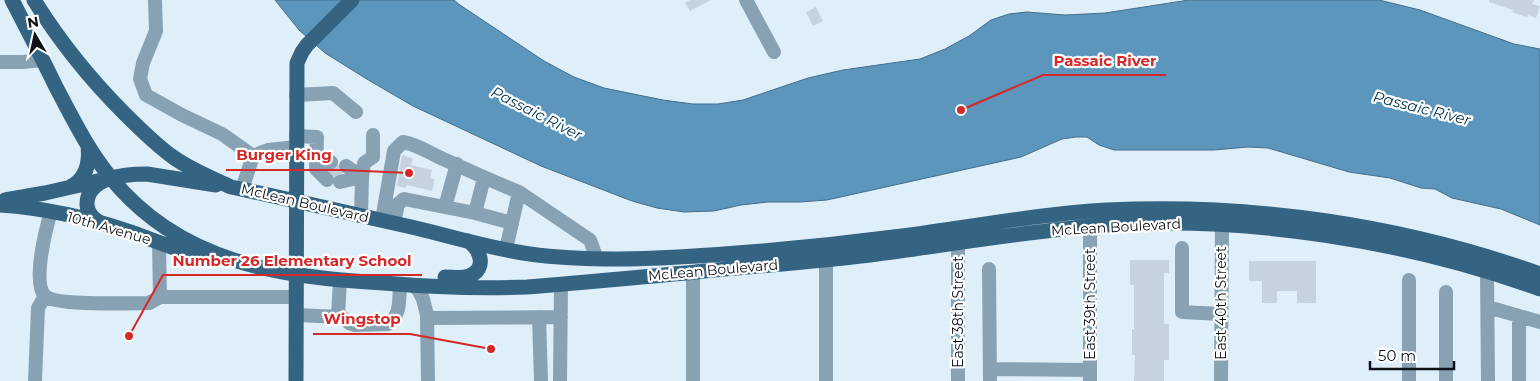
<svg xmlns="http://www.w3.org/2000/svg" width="1540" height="381" font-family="Montserrat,sans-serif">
<rect width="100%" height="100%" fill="#dfeffa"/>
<path fill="#5c96bc" stroke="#456f8a" d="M275,0h179l6,5 84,56 30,16 30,11 59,12 30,4h25l25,-4 65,-22 35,-8 77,-11 25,-10 24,-13 22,-16 18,-6 18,-2 38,3 40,-2 84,-13h190l41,10 94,34 26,5v176l-39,-16 -49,-11 -17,-9 -14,-1 -31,-10 -41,-6 -81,-24 -20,-1 -34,3h-100l-15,-5 -12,-8h-11l-14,2 -41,18 -194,43 -27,2h-32l-27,3 -27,6 -30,1 -27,-4 -25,-7 -91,-35 -128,-60 -43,-25 -45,-28 -26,-23z"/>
<path fill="#c4d3de" d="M690,0h21l-21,11 -5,-8z
M1489,0h45l-2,4 8,2 -4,12 -8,-3 -1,2 -15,-5 1,-2 -24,-8z
M816,7l7,14 -10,5 -7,-14z
M402,155l11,3 -2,7 21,5 -2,8 5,1 -3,12 -25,-6 -1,3 -9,-2z
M1130,260h39v13h-5v51h5v36h-5v21h-30l1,-26h-3v-26h2v-44h-4z
M1249,261h67v42h-19v-12h-20v12h-15v-22h-13z"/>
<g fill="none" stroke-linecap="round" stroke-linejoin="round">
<path stroke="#c0ced8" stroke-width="14" stroke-dasharray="14 7" stroke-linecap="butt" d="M329,170l15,3"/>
<path stroke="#89a2b3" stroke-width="14" d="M155,0l1,31 -13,32 -3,16 6,16 36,20 40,19 31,22
M746,0l28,52
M0,62h23l19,-2
M296,95l37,-2 23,19
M296,136l21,1 -1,32 11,11
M346,166l16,11
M316,169l15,-7
M484,178l-9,35 37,10
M340,182l22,-5
M242,189l11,-33 15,-6 28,-3
M519,192l71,48 7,19
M445,207l12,-43
M51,212c-5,16 -19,71 -6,84 11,10 86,7 104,7l11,-6 -1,-55
M361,216l1,-39 2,-14 9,-6v-22
M382,220l12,-69 9,-9c16,3 26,11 40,17 25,11 50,23 76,33l-13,57
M394,223l4,-19 6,-5 71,14
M1182,248v64l39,2
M826,260v121
M989,269l1,112
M693,272v109
M1487,272l1,109
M1409,280v101
M413,285l6,6 4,8 4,16 1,66
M1446,292v89
M160,297h136
M1488,307l52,15
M296,315l46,2 7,6 6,2 33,-1c13,-8 11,-25 12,-39
M338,316l2,-36
M1519,316v65
M539,317l2,64
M427,318l134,-1
M990,369l100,1
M35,381l3,-73 7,-12
M560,381l1,-97
M958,381v-138
M1090,381v-155
M1221,381l1,-155"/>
<path stroke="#356482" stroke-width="15" d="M12,0c15,29 30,58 44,87 17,32 32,63 55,91 69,85 169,99 272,105 48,4 96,6 144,4 56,-4 113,-10 169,-15 58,-6 116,-10 174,-17 79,-10 156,-24 235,-30 143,-9 300,15 435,64
M34,0c26,42 56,79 91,114 15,15 31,31 48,43 18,13 39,21 58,30 63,13 126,28 189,42 36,9 73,20 110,25 29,4 58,5 87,5 49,0 98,-4 146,-8 47,-4 93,-9 139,-15 69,-9 136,-22 205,-26 147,-7 295,15 433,64
M70,187c16,-8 20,-23 18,-41
M5,200l40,-7 57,-13
M0,205c44,3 89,13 131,27 24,9 48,19 73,25
M101,223c-8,-4 -13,-9 -14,-18 -1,-28 39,-31 60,-31l69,11
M445,277c8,0 17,2 24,-1 19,-7 11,-27 -1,-35
M296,381l1,-318 5,-11 5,-7 45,-45"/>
</g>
<g text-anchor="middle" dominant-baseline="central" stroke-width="4.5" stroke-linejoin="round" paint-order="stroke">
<g font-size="14" fill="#0e1317" stroke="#fff">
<text transform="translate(305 203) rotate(13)">McLean Boulevard</text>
<text transform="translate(1116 227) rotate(-3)">McLean Boulevard</text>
<text transform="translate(109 228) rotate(16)">10th Avenue</text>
<text transform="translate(713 270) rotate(-5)">McLean Boulevard</text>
<text transform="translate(1221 303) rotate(-90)">East 40th Street</text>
<text transform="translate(1090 304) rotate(-90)">East 39th Street</text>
<text transform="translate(958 312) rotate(-90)">East 38th Street</text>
</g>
<g font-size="15" font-style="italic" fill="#01344e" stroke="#fff">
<text transform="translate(1422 108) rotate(14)">Passaic River</text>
<text transform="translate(537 113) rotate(27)">Passaic River</text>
</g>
</g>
<path fill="none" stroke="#d62828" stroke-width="2" d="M961 110L1043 75H1166M409 173L342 170H226M129 336L163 275H422M491 349L410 334H313"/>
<g fill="#d62828" stroke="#fff" stroke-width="2">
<circle cx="961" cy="110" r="5"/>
<circle cx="409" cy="173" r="5"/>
<circle cx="129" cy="336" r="5"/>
<circle cx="491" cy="349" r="5"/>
</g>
<g font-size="15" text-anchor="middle" font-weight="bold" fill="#d62828" stroke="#fff" stroke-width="4.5" stroke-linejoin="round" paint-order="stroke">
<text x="1105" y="66">Passaic River</text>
<text x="284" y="160">Burger King</text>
<text x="292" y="266">Number 26 Elementary School</text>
<text x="362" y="324">Wingstop</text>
</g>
<g transform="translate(35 35) rotate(351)" stroke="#ffffff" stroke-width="4" paint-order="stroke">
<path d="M0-4L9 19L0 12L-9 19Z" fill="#0e1317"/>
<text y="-8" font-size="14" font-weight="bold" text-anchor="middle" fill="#0e1317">N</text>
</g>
<path d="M1370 361v8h84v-8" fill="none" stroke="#0e1317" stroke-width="2.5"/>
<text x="1378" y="361" font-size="15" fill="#0e1317" stroke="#ffffff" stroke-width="4" paint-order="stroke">50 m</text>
</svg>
